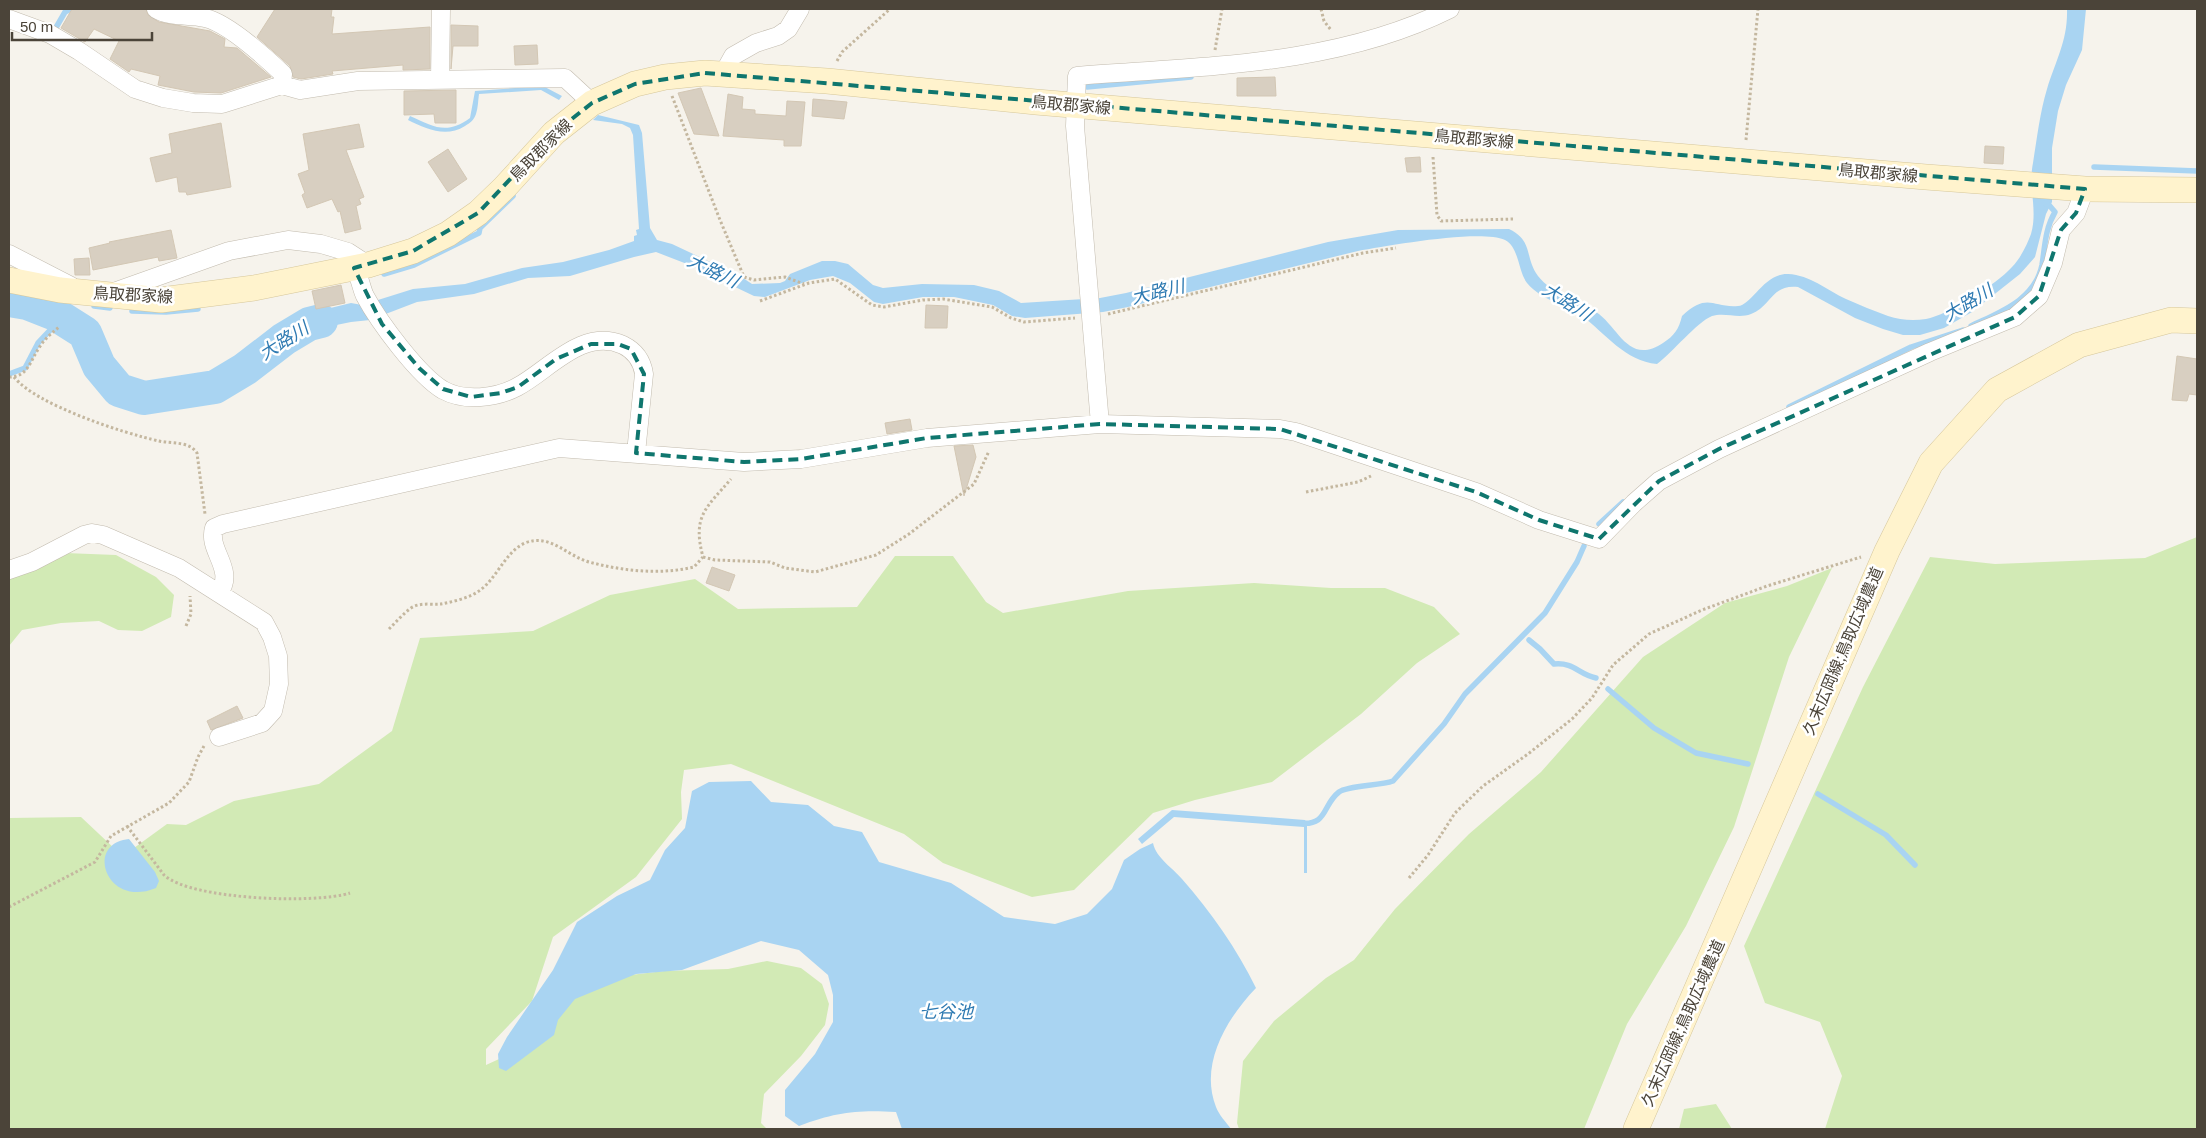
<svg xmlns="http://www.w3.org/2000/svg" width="2206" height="1138" font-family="Helvetica,'Noto Sans JP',sans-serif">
<rect width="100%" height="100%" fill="#f6f3ec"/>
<path fill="#d2eab5" d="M2197,537v592h-372l17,-53 -22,-54 -55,-19 -21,-57 119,-259 67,-130 65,7 150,-6z
M65,553l51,2 40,22 18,18 -3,22 -29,14 -24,-1 -19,-9 -38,2 -39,7 -13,16v-70z
M895,556h58l33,46 17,11 125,-22 126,-8 77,5h54l49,19 26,27 -43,29 -56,51 -89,68 -77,18 -42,13 -79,77 -42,7 -89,-34 -39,-29 -173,-70 -47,6 -3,22 1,27 -46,58 -83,60 -21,64 -46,48v16l33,-15 26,-40 52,-31 67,-8 64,-2 39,-8 34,7 21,16 7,20 -4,21 -24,31 -37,38 -3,29 6,6h-758v-311l72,-1 34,32 19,-1 33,-24 19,1 48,-24 85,-17 73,-53 28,-93 113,-7 77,-36 85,-16 43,30 119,-2z
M1832,568l-43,89 -55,170 -48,99 -59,98 -43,105h-345l-2,-6 6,-62 31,-40 52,-43 28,-18 41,-51 74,-75 72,-62 102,-115 82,-54 62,-17z
M1716,1104l16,25h-53l5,-20z"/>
<path fill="#a9d4f2" d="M2067,9h19l-4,41 -16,35 -8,26 -6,37v54l-6,12 -11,43 -15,17 -48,38 -28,16 -24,7h-17l-20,-6 -28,-11 -57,-31c-27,-3 -27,20 -47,27 -13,5 -26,-2 -39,2 -15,6 -40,37 -55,48 -32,-3 -51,-30 -75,-48 -18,-13 -40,-15 -55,-33 -9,-12 -8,-36 -22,-43 -26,-11 -117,6 -147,11l-230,56 -25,5 -78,6 -13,-2 -19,-11 -39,-8h-31l-40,7 -9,-2 -24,-19 -17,-7 -23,4 -45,17 -11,-1 -67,-32 -31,-12 -22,5 -64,19 -42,2 -54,16 -57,8 -47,18 -19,2 -49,10 -16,12 -11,-7 23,-18 20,-8 33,-8 11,2 51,-16 52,-5 57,-16 41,-6 46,-12 25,-9v-5l3,-1 -1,-5 3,-1 -6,-94 -3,-7 -8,-4 -29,-4 5,-5 41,10 3,8 8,95 7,12 15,4 68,32 12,8 28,-1 5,-2 5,-7 32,-13h13l13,3 25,21 10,3 39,-4 52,1 25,6 22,12 79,-5 26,-5 202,-51 70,-12 111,-1c25,12 15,28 29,47 13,17 40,25 58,36 23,15 32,54 67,31 11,-7 16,-14 19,-27 26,-24 30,-8 56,-10 14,-1 26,-33 50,-32 22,1 39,16 58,25 14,6 28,12 42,17 12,4 25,5 38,3 22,-4 71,-35 86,-52 8,-8 15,-22 19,-33 7,-23 -3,-48 2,-71 4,-25 7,-51 14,-74 9,-29 21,-49 20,-80z
M543,86l19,10 -3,4 -18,-10 -62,4c-1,7 -1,14 -3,20 -2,6 -6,9 -11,12 -19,12 -39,3 -57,-6l2,-4c24,11 37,19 60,2l5,-27z
M751,781l20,21 37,3 26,21 28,6 17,30 72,21 53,34 51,7 32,-10 25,-25 12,-29 16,-11 13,-6c3,15 20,25 29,36 29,33 55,70 74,109 -29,30 -57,76 -40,119 3,8 10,15 15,22h-329l-6,-17c-40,-2 -59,0 -97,14l-14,-10v-26l30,-36 18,-32v-27l-5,-20 -29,-25 -38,-9 -79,29 -46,4 -61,25 -17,21 -4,15 -48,36 -7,-3 -1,-14 9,-17 46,-67 24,-48 40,-26 33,-16 15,-30 20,-22 7,-37 17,-9z
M1172,810l133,10 2,4v49h-3v-46l-130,-10 -32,27 -4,-5z
M129,839l26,33 4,9 -3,7c-50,21 -72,-45 -27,-49z"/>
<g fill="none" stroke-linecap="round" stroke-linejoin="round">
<path stroke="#a9d4f2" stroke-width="5.5" d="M54,31l11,-19 6,-3
M1087,87l104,-10
M2094,167l103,4
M384,274l30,-9 65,-32 1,-5 33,-32
M94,306l16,2
M132,311l34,1 32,-3
M1971,326c29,-14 64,-26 71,-61 3,-19 3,-36 13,-53l-6,-7 -5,-2
M9,374l16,-6 13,-25 17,-18
M1789,407l122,-60 52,-17
M1599,524l24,-22
M1529,640l11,9 14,15c20,-2 24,10 42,14
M1608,689l46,39 42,25 52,11
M1818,794l68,41 29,30
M1300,823c28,3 22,-18 39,-31 10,-7 41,-6 54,-11l51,-57 21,-30 80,-81 32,-51 7,-16"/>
<path stroke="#a9d4f2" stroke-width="34" d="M9,300l18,3 28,11 30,19 14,33 20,24 25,8 71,-11 30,-18 39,-30 25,-15 12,-3"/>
</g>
<path fill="#d8cfc1" stroke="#d3c7b4" d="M72,9h74l2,6 11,7 51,9 15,8 -1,8 13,1 34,29 -50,16 -27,-1 -36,-7 2,-9 -29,-7 -2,3 -19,-13 9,-18 -25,-12 -9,13 -24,-14z
M275,9h57l-1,8h3l-2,17 98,-7v42l-27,1v-5l-71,6 1,3 -32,5 -8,-2 -3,-11 -33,-29z
M451,25l27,1v20h-25l-2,23z
M537,45l1,19 -23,1 -1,-19z
M1275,77l1,19h-39v-18z
M701,88l18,48 -25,-2 -16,-41z
M456,90v33h-21l-1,-9 -30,1v-24z
M728,94l15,3 -1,12 13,1v4l31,2 1,-15 18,1 -4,44h-17v-6l-61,-4z
M813,99l34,3 -3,17 -32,-3z
M221,123l10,64 -44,8 -1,-3h-7l-2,-15 -21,5 -6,-24 22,-5 -3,-19z
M359,124l5,23 -18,3 18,47 -5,2 2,5 -5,2 5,23 -16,4 -5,-22 -2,1 -6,-13 -25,9 -5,-13 3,-2 -7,-19 11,-4 -6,-36z
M1985,146l19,1 -1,17 -19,-1z
M448,149l19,30 -19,13 -20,-30z
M1420,157l1,15h-14l-2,-14z
M171,230l6,28 -18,3 -1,-4 -65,13 -4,-22 21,-5 -1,-1z
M89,258l1,17h-15l-1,-16z
M341,285l4,18 -29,6 -4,-18z
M926,305l22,1 -1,22h-22z
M2177,356l20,3v36l-8,-1 -2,7 -15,-1z
M910,419l2,11 -25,4 -2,-11z
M973,445l3,12 -12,39 -10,-50z
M712,567l23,8 -6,16 -23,-8z
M237,706l6,12 -32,12 -4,-9z"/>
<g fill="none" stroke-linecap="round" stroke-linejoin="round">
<defs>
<path id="street" d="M156,9c15,9 32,5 49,9 23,5 60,39 78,56l-1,11
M9,19l41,15 29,17 56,38 28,9 30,5 29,1 60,-19 18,5 58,-9 207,-3 27,25
M723,74l10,-18 23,-13 22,-7 10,-7 12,-20
M440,79l1,-70
M9,254l62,32
M354,268c6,8 7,20 11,28 14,26 53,79 78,94 22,12 53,8 74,-3 31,-16 65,-60 106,-42 12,6 19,15 21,29l-8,79
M111,293l118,-42 59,-11 33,4 27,8 20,13
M1100,424l-25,-298 2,-50c125,-10 259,-10 373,-67
M9,570l23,-8 52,-27 8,-2 11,2 76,33 85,54 8,15 6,19 1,28 -6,27 -11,12 -43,14
M219,593c17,-24 -12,-42 -5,-65l9,-4 336,-76 185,14 57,-3 126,-21 173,-14 180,5 16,3 180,60 63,28 60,19 35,-36 25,-22 60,-32 211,-97 85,-35 24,-21 14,-33 8,-33 15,-17 9,-24"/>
<path id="secondary" d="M9,280l51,10 101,10 93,-12 114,-23 45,-14 35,-17 30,-21 27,-26 49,-54 38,-30 43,-19 30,-7 40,-4 122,8 209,21 890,75 159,12 112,1
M1636,1129l251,-578 44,-88 66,-73 82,-45 92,-25 26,1"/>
</defs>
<use href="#street" stroke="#c2bbae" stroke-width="19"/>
<use href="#secondary" stroke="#d6c79b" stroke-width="26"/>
<path stroke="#c4b79f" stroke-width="3" stroke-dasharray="2.5 2.5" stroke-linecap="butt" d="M1321,9l3,12 7,9
M1215,50l7,-41
M837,61l5,-9 48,-43
M672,96l48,124 24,57 10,3 31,-3 19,7
M1746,140l12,-131
M1433,157l4,58 4,6 72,-2
M760,301l49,-18 26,-4 37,26 12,2 39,-7 20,-1 49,8 19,11 13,4 51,-4
M1108,314l255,-61 33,-5
M9,377c19,0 21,-16 30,-29 5,-9 13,-15 20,-21
M14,377c22,28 109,56 145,64 14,3 30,0 38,12l8,61
M1306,492l52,-10 13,-6
M703,557l12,3 55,2 15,6 30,4 61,-17 33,-21 65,-50 15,-33
M186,626l5,-12 -1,-18
M389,629c7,-7 14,-15 22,-21 9,-6 21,-3 30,-4 11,-2 23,-5 33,-10 22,-11 29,-41 51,-51 25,-10 42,13 64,19 34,9 71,13 105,5l9,-10c-11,-41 3,-49 28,-78
M127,826l37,49c27,25 152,29 186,18
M1409,878l19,-23 27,-42 28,-27 45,-32 44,-35 20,-21 21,-33 36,-31 53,-24 65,-24 94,-29
M9,907l86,-45 16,-26 58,-33 20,-21 9,-25 6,-11"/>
<use href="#street" stroke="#fff" stroke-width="18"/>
<use href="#secondary" stroke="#fff3cd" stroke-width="25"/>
</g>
<path fill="none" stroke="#0f766e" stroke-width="4" stroke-dasharray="10 6" stroke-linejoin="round" d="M705,73l1380,116 -9,24 -15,17 -22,66 -24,21 -296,132 -60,32 -60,58 -60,-19 -63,-28 -196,-63 -180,-5 -173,14 -126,21 -57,3 -108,-9 8,-79 -13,-25 -13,-5h-27l-35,15 -38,28 -17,6 -30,4 -28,-8 -24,-21 -37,-44 -28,-56 59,-17 65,-38 76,-80 38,-30 43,-19z"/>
<g text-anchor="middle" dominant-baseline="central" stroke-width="5" stroke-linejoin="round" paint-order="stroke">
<g font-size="16" fill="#4b4439" stroke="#fff">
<text transform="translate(1071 105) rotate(5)">鳥取郡家線</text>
<text transform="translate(1474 139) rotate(5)">鳥取郡家線</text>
<text transform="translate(541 150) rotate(-45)">鳥取郡家線</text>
<text transform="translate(1878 173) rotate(5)">鳥取郡家線</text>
<text transform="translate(133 295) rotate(3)">鳥取郡家線</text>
<text transform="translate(1843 651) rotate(-67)">久末広岡線;鳥取広域農道</text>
<text transform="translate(1683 1023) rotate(-66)">久末広岡線;鳥取広域農道</text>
</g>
<g font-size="18" font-style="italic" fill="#2e7ab2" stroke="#fff">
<text transform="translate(713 271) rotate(26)">大路川</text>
<text transform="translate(1158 292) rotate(-13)">大路川</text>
<text transform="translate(1567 302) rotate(32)">大路川</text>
<text transform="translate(1968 303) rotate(-31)">大路川</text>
<text transform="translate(284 341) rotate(-32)">大路川</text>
<text x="946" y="1012">七谷池</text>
</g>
</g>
<rect width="2206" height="1138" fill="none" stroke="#4b4439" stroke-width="20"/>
<path d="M12 32v8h140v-8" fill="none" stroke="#4b4439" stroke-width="2.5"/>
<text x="20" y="32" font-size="15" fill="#4b4439" stroke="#ffffff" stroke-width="4" paint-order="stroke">50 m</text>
</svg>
